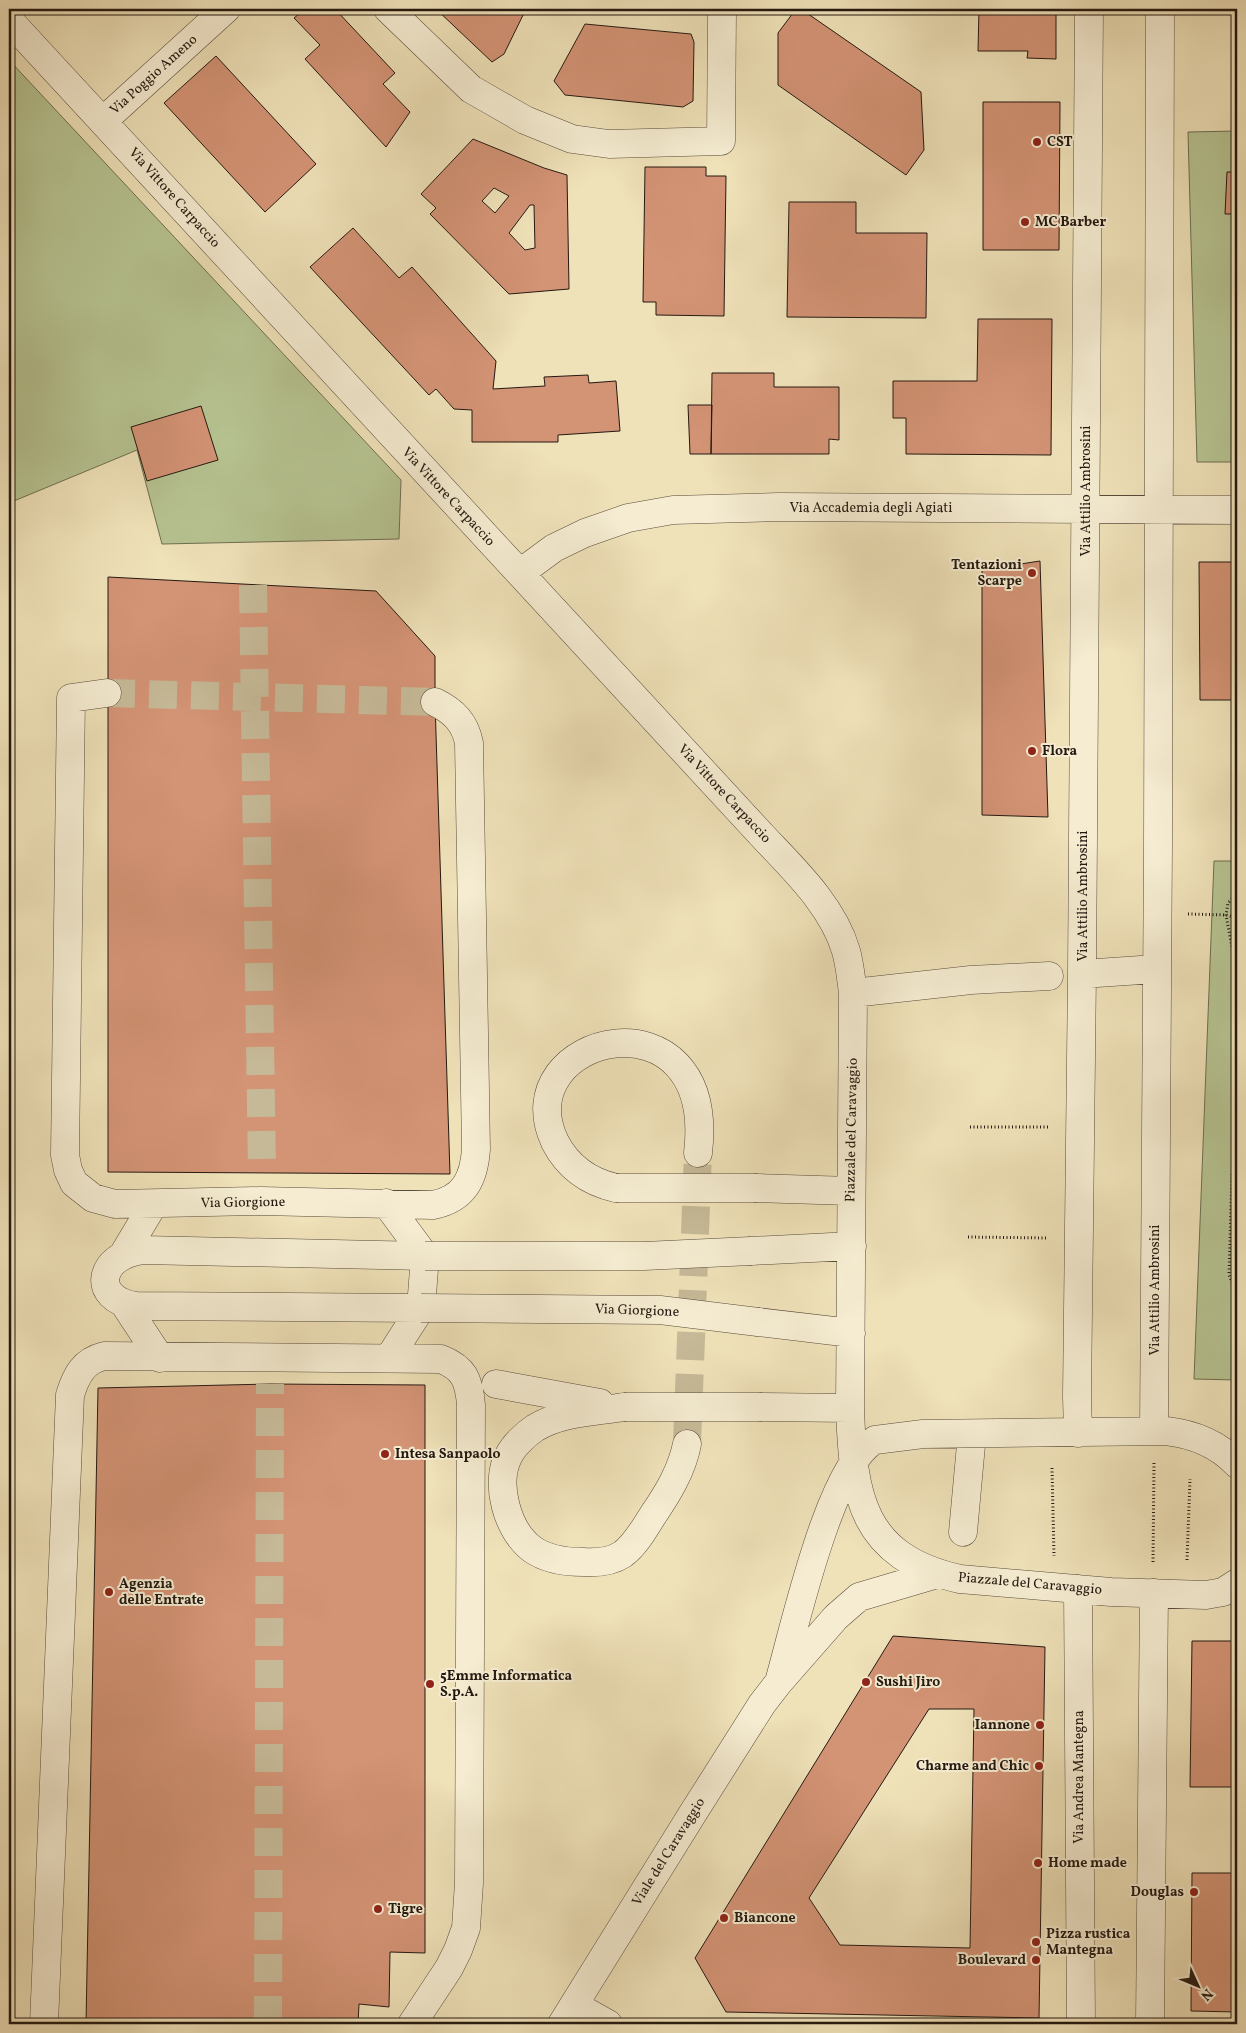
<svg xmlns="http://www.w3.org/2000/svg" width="1246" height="2033" font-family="Vollkorn,serif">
<rect width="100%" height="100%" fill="#efe1b8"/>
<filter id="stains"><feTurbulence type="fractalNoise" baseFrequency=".004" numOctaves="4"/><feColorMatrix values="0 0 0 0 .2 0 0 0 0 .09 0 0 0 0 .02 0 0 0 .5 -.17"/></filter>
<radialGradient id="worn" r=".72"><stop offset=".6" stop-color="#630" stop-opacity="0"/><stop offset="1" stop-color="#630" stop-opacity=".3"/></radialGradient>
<path fill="#b6c391" stroke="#6d6e51" d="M9,60l392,420 -2,59 -237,5 -25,-94 -128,53z
M1237,131v331h-40l-9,-330z
M1214,861h23v519l-43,-1z"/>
<path fill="#d39375" stroke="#241911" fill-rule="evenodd" d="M305,9h30l60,64 -12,11 27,28 -24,35 -81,-88 15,-14 -26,-27z
M436,9h90l-22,45 -12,8z
M796,9h5l120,83 3,58 -18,25 -128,-90v-52z
M979,9h77v50l-29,-1 1,-7h-50z
M585,24l106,10 3,8 -1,59 -10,6 -118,-12 -11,-14z
M216,56l100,108 -51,48 -101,-109z
M983,102h77l-1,148h-76z
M473,139l71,29 23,7 2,114 -60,5 -79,-80 6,-6 -15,-14zM494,188l15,8 -14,17 -13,-12zM530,205h4l1,43 -10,2 -16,-17z
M645,167h61v9h20l-2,140 -68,-1v-13h-13z
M1227,172h10v42h-12z
M789,202h67v31h71l-1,85 -139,-1z
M353,228l46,50 13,-11 84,94 -3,28 52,-3 -1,-9 44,-2 1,8 27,-2 4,50 -62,4v7h-86v-32l-18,-1 -18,-20 -7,6 -119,-128z
M978,319h74l-1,136 -145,-1v-36h-13v-37h84z
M712,373h62v14h65v53l-10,-1v15h-118z
M688,405h24l-1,49h-21z
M201,406l17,54 -71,21 -16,-54z
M1040,561l8,256 -66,-2v-245z
M1199,562h38v138h-37z
M108,577l268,14 59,65v46l15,472 -342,-2z
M270,1384l155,1v568l-35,-1 -1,55 -30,-3 -1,20h-272l12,-636z
M893,1636l152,11 -6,371 -313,-6 -31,-54zM929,1709h45l-4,239 -130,-3 -31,-47z
M1192,1641h45v146h-47z
M1192,1873h45v139l-46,-1z"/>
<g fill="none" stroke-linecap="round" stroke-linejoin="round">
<path stroke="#c6b997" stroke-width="28" stroke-dasharray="28 14" stroke-linecap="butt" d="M253,585l9,587
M107,693l328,9
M687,1444l11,-291
M268,2024l2,-640"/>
<defs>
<path id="minor" d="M388,9l83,80 54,31 47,19 37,5 112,-3 1,-132
M9,20l748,810c32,35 75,73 89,121 4,14 5,28 7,42l-3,415c3,88 11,149 110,171l151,13 95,3 17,-3 14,-9
M103,121l123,-112
M520,573l34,-25 31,-15 43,-15 45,-8 106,-3 458,3
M107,693l-36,5 -6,457 3,15 6,13 19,15 22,6 146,-3 172,4c31,-6 41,-26 43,-56l-7,-406c-4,-21 -16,-32 -34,-41
M1082,974l74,-5
M853,993l118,-13 78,-4
M616,1188c-27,-6 -48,-21 -61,-46 -51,-108 163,-158 143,11
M757,1188l94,3
M386,1203l39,53 -4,52 -32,50
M751,1251l101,-5
M123,1255l30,-50
M125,1305l35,53
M421,1308l-285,-2c-46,-7 -38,-51 7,-56l282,6
M758,1322l93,11
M496,1384l104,19
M624,1407c-31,5 -62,5 -89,21 -9,6 -21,17 -26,27 -15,28 -2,75 23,94 14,10 34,13 51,13 14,1 28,0 40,-8 13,-10 21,-25 30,-39 15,-22 29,-45 34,-71
M762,1407l88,1
M1154,1430l4,-584 2,-837
M1078,1433l-1,-37 5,-422 7,-965
M963,1532l9,-98
M1078,1589l3,435
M779,1682c15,-52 51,-218 96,-242l48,-6 243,-3c27,3 52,13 71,33
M574,2005l34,19
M44,2024l26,-629c6,-19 13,-34 34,-39l337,3c23,9 28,21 30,46l-2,478 -3,45 -8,22 -9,18 -37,56
M562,2024l131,-211 69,-109 17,-22 57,-65 23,-20 78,-23
M1150,2024l4,-431"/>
</defs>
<use href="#minor" stroke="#574b3b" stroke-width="29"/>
<path stroke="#241911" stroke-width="3" stroke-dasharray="1 2.5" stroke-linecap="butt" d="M1237,894l-9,9 -2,12 11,59
M1188,914l38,1 11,3
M970,1127h80
M1237,1161l-5,13 -3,101 8,19
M968,1237l80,1
M1052,1468l2,88
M1187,1560l3,-81
M1153,1562l1,-99"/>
<use href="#minor" stroke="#f5ecd1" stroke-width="28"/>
<defs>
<path id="minor-bridge" d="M616,1188h141
M425,1256h219l107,-5
M421,1308l239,2 98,12
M624,1407h138"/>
</defs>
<use href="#minor-bridge" stroke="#574b3b" stroke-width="29" stroke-linecap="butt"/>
<use href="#minor-bridge" stroke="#f5ecd1" stroke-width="28"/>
</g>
<g fill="#8f2418" stroke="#f5ecd1" stroke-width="2">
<circle cx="1037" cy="142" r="5"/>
<circle cx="1025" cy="222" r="5"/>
<circle cx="1032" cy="573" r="5"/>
<circle cx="1032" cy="751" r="5"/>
<circle cx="385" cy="1454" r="5"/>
<circle cx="109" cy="1592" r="5"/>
<circle cx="866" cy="1682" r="5"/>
<circle cx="430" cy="1684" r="5"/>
<circle cx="1040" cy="1725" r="5"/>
<circle cx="1039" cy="1766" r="5"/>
<circle cx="1038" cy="1863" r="5"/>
<circle cx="1194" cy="1892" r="5"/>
<circle cx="378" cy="1909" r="5"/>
<circle cx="724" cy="1918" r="5"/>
<circle cx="1036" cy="1942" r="5"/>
<circle cx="1036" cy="1960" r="5"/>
</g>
<g text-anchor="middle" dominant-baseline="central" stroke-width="4" stroke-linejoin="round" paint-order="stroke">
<g font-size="14" fill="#241911" stroke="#f5ecd1">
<text transform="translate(154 75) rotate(-42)">Via Poggio Ameno</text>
<text transform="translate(174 198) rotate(48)">Via Vittore Carpaccio</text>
<text transform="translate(1086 491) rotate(-90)">Via Attilio Ambrosini</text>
<text transform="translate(448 497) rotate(47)">Via Vittore Carpaccio</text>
<text x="871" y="508">Via Accademia degli Agiati</text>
<text transform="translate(724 794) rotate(47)">Via Vittore Carpaccio</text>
<text transform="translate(1083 896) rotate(-90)">Via Attilio Ambrosini</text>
<text transform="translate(852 1130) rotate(-89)">Piazzale del Caravaggio</text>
<text transform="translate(243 1203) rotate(-1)">Via Giorgione</text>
<text transform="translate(1155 1290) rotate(-90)">Via Attilio Ambrosini</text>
<text transform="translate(637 1311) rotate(2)">Via Giorgione</text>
<text transform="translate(1030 1584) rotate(5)">Piazzale del Caravaggio</text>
<text transform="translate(1079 1777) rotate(-90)">Via Andrea Mantegna</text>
<text transform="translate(669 1852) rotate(-58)">Viale del Caravaggio</text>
</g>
<g font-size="14" font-weight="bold" fill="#241911" stroke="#f5ecd1" text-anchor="start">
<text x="1047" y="142">CST</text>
<text x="1035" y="222">MC Barber</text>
<text x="1022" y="565" text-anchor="end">Tentazioni<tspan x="1022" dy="16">Scarpe</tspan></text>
<text x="1042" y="751">Flora</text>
<text x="395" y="1454">Intesa Sanpaolo</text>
<text x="119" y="1584">Agenzia<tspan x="119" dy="16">delle Entrate</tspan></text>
<text x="440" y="1676">5Emme Informatica<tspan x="440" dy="16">S.p.A.</tspan></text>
<text x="876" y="1682">Sushi Jiro</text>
<text x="1030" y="1725" text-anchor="end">Iannone</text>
<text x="1029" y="1766" text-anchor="end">Charme and Chic</text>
<text x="1048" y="1863">Home made</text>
<text x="1184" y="1892" text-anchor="end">Douglas</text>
<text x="388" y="1909">Tigre</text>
<text x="734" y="1918">Biancone</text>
<text x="1046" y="1934">Pizza rustica<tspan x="1046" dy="16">Mantegna</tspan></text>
<text x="1026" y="1960" text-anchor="end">Boulevard</text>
</g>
</g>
<rect width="1246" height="2033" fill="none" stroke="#efe1b8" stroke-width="30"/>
<rect x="10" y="10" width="1226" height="2013" fill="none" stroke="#241911" stroke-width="2.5"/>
<rect x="15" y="15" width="1216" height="2003" fill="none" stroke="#241911"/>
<g transform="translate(1198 1986) rotate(134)" stroke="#f5ecd1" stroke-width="4" paint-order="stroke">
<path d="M0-4L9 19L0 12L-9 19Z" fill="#241911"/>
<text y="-8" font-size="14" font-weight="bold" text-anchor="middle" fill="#241911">N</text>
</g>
<rect width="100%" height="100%" filter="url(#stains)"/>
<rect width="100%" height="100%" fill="url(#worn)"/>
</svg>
